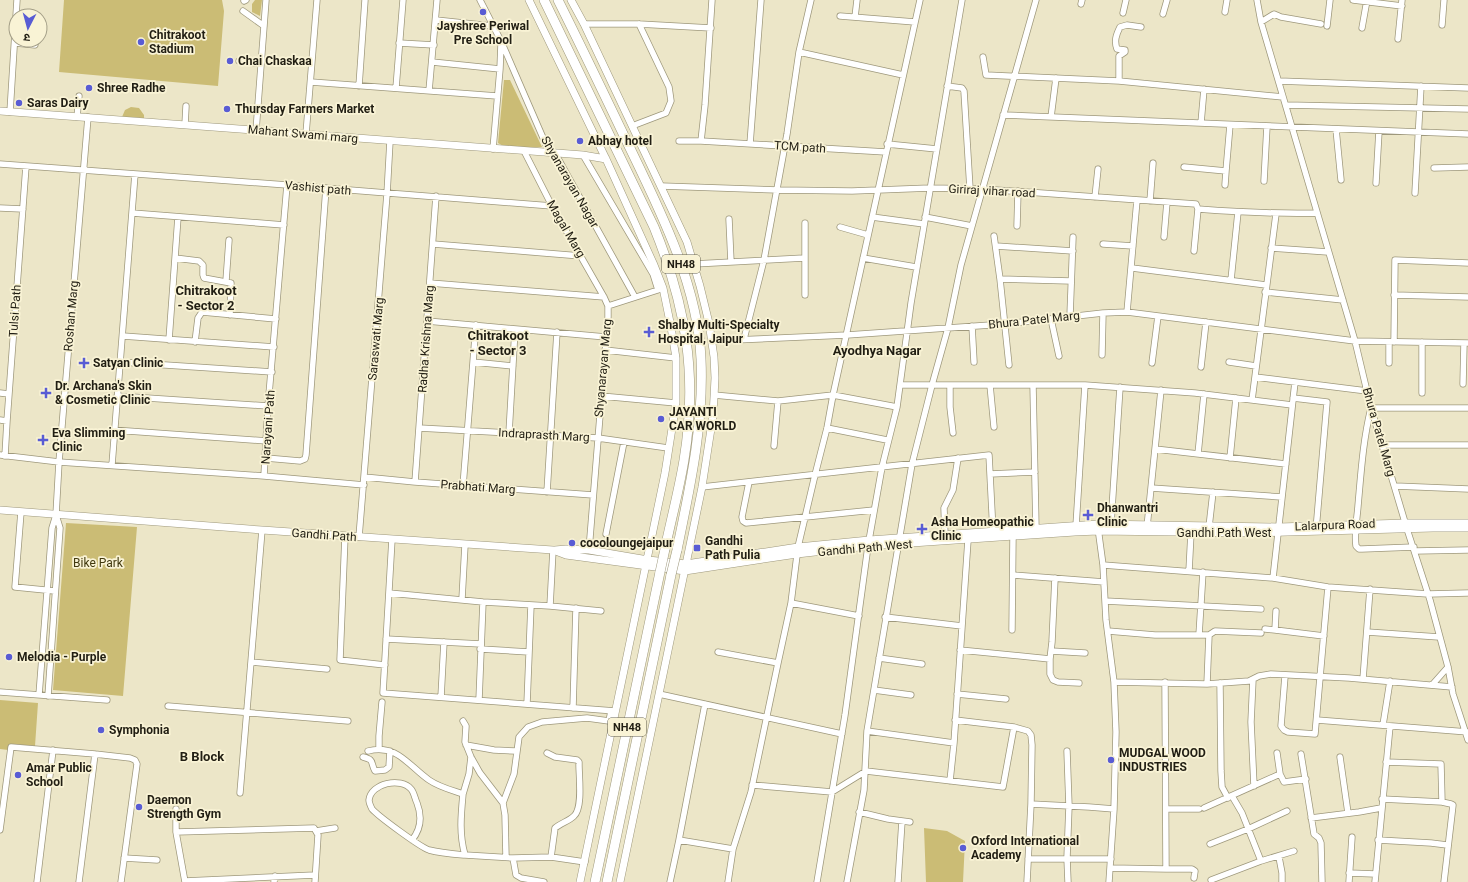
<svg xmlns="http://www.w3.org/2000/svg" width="1468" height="882" font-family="Roboto,'Noto Sans Devanagari',sans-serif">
<rect width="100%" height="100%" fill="#ece6c8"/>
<path fill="#cbbc75" d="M64,0h158l2,11 -6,75 -159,-14z
M255,0h7l-2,16 -8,-4v-8z
M504,80h6l32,67 -35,1 -9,-5z
M131,107l8,1 5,7v3l-22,-1 3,-7z
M66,523l71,4 -14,169 -70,-6z
M0,700l38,3 -3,43 -24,-2 -3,6 -8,-1z
M924,828l23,3 18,10 -2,41h-37z"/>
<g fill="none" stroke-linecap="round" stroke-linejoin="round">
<defs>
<path id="minor" d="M480,0l21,41 46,106 8,6 80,144
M712,0l-7,105 -4,36 185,11
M1257,0l4,22 13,-8 7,3 40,7
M1353,0l49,6
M244,1l2,-1
M1081,4l1,-4
M243,11l21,15
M1225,12l2,-12
M1123,13l3,-13
M1163,14l4,-14
M16,16l1,-16
M840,16l75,6
M855,17l2,-17
M436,20l56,6
M1261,22l94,319 16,67 36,121 23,71 18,67 5,27 15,46
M584,24h55l72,4
M1442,25l2,-25
M1327,26l3,-26
M1362,28l5,-28
M1398,39l4,-39
M15,43l20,2
M399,43l35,2
M799,52l104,23
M983,57l3,18 133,6 164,16
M239,61l22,3
M432,62l68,7
M1119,81v-25l6,-4v-2l-8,-1c-3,-8 -1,-14 3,-22l7,-2 14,2
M1279,81l189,7
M311,82l186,14
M359,86l6,-86
M947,86l15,2 2,3 6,98
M396,88l7,-88
M429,91l8,-91
M1286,105l182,4
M10,112l6,-96
M1003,115l465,19
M77,117l2,-21
M1051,117l5,-39
M1201,123l3,-34
M185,125l1,-19
M632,126l34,-13 5,-12 -2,-14 -30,-63
M1336,129l5,51
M256,131l10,-131
M306,134l11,-134
M679,141h22
M750,144l11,-144
M887,144l50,5
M493,149l7,-80 1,-25
M524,151l28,55 52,91 4,9v11l-19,233
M583,155l70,119 5,16
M0,164l287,21 265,21
M1184,167l42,4 4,-46
M1434,168l34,-1
M1264,181l3,-55
M1376,183l3,-52
M1225,185l1,-14
M661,186l117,4 74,1 78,-3 53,1 213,15 2,5c40,3 79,5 119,4
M1415,193l6,-107
M1095,197l3,-28
M1150,201l3,-38
M0,208l23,1
M132,213l152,12
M872,217l52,7
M925,217l47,9
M729,219l2,43
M1017,226l1,-35
M840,227l28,8
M994,236l6,43 9,86
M1164,237l3,-35
M433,244l148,12
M1103,244l30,2
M996,246l77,5
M1271,248l57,4
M1194,251l4,-42
M175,258l24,3 4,4v10l1,3 27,5 -1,32
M863,258l53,9
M694,264l110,-6
M1132,268l134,17
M1000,279l71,2
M1231,280l7,-68
M226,281l3,-41
M430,283l174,14
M1265,292l78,8
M805,295v-72
M1394,295l74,2
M608,306l53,-17
M1127,312l10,-112
M1070,316l3,-79
M1051,319l8,37
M427,321l179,16
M972,326l2,36
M123,336l151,11
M744,339l20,-79 23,-126 12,-82 12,-52
M169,340l9,-123
M712,341l135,-6 158,-11 98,-11 24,-1 228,29 113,2
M195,342l3,-24 4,-6 74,7
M1389,342v21
M1394,342l1,-82 73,3
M1422,342v51
M605,350l71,8
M1102,355l1,-42
M120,362l152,10
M473,362l40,4
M1229,362l27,4
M1152,363l6,-47
M1201,367l5,-45
M1255,377l112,14
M1463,384l1,-41
M900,385h185l110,8 97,12
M950,385v22l3,26
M990,385l4,42
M1033,385l3,144
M0,393l9,1
M714,395l64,6 55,-6 64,12
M117,396l151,10
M601,396l75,7
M1293,398l34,4 -11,128
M1252,400l24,-186
M0,420l7,1
M419,428l179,10 70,10
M827,428l60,12
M114,430l153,11
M509,433l6,-104
M1383,445h85
M774,446l4,-45
M1155,449l131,15
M1198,454l6,-60
M0,455l59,7 205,14 100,9
M5,456l2,-35 19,-255
M266,458l34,3 5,-2 1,-4 20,-267
M1230,458l6,-60
M112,465l23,-291
M990,474l45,-2
M264,476l4,-70 19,-221
M364,477l51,5 178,13
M415,482l21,-286
M749,482l-7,35 1,4 3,2 128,-13
M463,486l13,-161
M1395,486l73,3
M702,487l287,-32 4,77
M1151,488l131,9
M547,492l10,-160
M21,512l-6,75 40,4
M56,515l3,-53 29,-345
M1111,524l9,-137
M1076,526l9,-141
M1147,527l14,-137
M1209,527l4,-35
M1098,528l5,37 3,55 8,62 2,50 -2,77 -5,73
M606,534l18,-92
M945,535l-1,-27 9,-18 5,-32
M345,536l-5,124 45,5
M359,537l28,-343 3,-53
M392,539l-9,154 232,18
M1414,547l-52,2h-3l-3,-3c-2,-12 1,-27 2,-40 3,-33 5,-66 13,-98h97
M1415,551l53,-1
M1103,565l170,13 55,9 100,7 40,-1
M1189,571l2,-38
M1013,575l91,7
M1055,578l-3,64 -2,17v15l3,6 5,2 21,1
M1273,578l22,-196
M389,593l94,9 67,4 51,5
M462,599l3,-54
M1105,601l156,8
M791,603l68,13
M550,606l3,-56
M1276,611l-1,19 49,6
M885,617l77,9
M1265,629l10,1
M1012,630l1,-94
M1108,631l47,4h54
M1367,632l72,5
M1199,635l4,-63
M386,639l95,5
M480,649l49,3
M960,650l90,9
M1051,651l34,2
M718,652l60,11
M879,658l43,6
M251,662l76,7
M1285,676l-4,50 3,4 4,2 27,2 13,-147
M1253,679l-2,43 3,64
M1363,679l7,-90
M1114,682l93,2 42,-3 10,-5 12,-2 78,4 103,9
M1220,683l1,88 1,16 6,11
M1207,684l2,-49 6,-4 46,2
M1432,685l16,-18
M874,690l37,5
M0,692l107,8
M659,694l183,40
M957,694l49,5
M39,695l13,-167 4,-13 4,13 -12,168
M441,697l3,-55
M479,700l4,-98
M527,704l4,-99
M705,704l-26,136 54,9
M168,706l180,15
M573,708l3,-100
M955,720l59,7 14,4 3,4 1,10 -1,59
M1317,720l151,12
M463,721l3,5 -1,16 6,15 9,16 23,30
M1383,725l7,-44
M867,731l87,12
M466,745l28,5 22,1
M379,749v-13l3,-34
M368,751c28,-8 41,15 61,29 10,7 22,10 34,14 -2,21 -4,40 2,61l48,3 38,-1 34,5
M1067,751l2,55 -2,52 1,24
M547,753l8,4 22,3 2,2v3c0,12 4,43 -5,51 -5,5 -13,7 -19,12l-4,29
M1277,753l3,21 4,8 22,-3
M1301,754l13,80 5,4 2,5 1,39
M363,757c12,3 7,5 12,14l10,-1 4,-3 1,-16
M1340,757l8,56
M1386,762l55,2 1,38
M950,781l4,-38 14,-203
M752,785l80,7 34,-21 137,16 11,-60
M240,793l22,-263
M463,794l6,-20 2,-17
M1232,796l10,17 19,48
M1382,799l60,3 9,2 2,1 -9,77
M1204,808l76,-34
M176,809v23
M1166,809h33
M859,812l29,7 22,3
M1311,818l48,-6 22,-4
M0,830l11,-83 84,7 35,4 5,2 2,4 -16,118
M316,831l19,-3
M412,840c9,-11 10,-24 5,-37 -2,-4 -3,-11 -6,-14 -10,-12 -40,-6 -42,11 0,2 2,7 3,9 6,7 48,38 57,41 11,3 24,4 36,5
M1378,840l53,3 16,2
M1210,844l38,-15 39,-18
M506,857l-1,-42 -2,-12 11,-29 5,-37 9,-10 14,-5 45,-4 22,3 2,-10
M1279,857l3,16v9
M124,858l33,2
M513,858l3,17 5,3 23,4
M1028,859h83
M1110,868l56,1 -1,-187
M1166,869h26l3,2 -1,7
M1349,873l26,1
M1211,880l50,-19 33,-10
M185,881l130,-6
M37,882l16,-132
M79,882l16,-128
M185,882l-9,-50 138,-4 4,7 -3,47
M274,882l1,-6
M670,882l9,-42
M728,882l5,-33 18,-57 27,-129 13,-60 7,-56 17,-72 12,-47 6,-33 87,-395
M817,882l28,-167 23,-169 14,-79 15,-60 14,-104 51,-303
M847,882l17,-92 3,-59 45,-267 20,-79 16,-57 13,-63 75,-265
M898,882l4,-61
M1027,882l4,-78 58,3 25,2
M1349,882l3,-45
M1375,882l15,-156"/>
<path id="tertiary" d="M529,0l77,159 48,106 9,23 8,39 5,31v45l-11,70 -85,409
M571,0l13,24 103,218 13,44 9,37 5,34 1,21 -2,38 -11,71 -82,395
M0,111l583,44 23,4
M0,510l262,20 291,20 13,5 119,16 112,-17 71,-8 207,-14 23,-1 157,2 178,-5h35
M555,550l11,-1 23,1 59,10 38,4 112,-17 71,-7 229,-16 181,3 127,-4h62"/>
<path id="trunk" d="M544,0l110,227c32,79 44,148 30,233 -5,30 -13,60 -19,89
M558,0c24,48 47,96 70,144 32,66 70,141 73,215 3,65 -11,128 -24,191
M595,882l65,-310
M607,882l64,-307"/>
</defs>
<use href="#minor" stroke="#9e987c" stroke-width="7"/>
<use href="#tertiary" stroke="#9e987c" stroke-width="8"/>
<use href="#trunk" stroke="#9e987c" stroke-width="10"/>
<use href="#minor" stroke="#fff" stroke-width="5.5"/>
<use href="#tertiary" stroke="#fff" stroke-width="7"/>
<use href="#trunk" stroke="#fff" stroke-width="9"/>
<defs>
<path id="trunk-bridge" d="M660,572l5,-23
M671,575l6,-25"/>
</defs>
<use href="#trunk-bridge" stroke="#9e987c" stroke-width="10" stroke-linecap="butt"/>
<use href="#trunk-bridge" stroke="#fff" stroke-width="9"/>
</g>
<g fill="#595cd4" stroke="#f9f3d5" stroke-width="1.5">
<circle cx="483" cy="12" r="4"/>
<circle cx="141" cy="42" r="4"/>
<circle cx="230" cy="61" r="4"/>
<circle cx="89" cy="88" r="4"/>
<circle cx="19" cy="103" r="4"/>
<circle cx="227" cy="109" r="4"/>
<circle cx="580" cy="141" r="4"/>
<path d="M647 326h4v4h4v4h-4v4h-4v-4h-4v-4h4z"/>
<path d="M82 357h4v4h4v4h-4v4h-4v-4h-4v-4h4z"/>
<path d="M44 387h4v4h4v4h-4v4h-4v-4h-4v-4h4z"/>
<circle cx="661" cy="419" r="4"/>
<path d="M41 434h4v4h4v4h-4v4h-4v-4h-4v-4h4z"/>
<path d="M1086 509h4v4h4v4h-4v4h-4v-4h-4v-4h4z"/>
<path d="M920 523h4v4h4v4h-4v4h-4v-4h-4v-4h4z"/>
<circle cx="572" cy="543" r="4"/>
<rect x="693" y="544" width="8" height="8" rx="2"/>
<circle cx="9" cy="657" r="4"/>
<circle cx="101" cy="730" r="4"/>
<circle cx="1111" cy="760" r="4"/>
<circle cx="18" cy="775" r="4"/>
<circle cx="139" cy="807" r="4"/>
<circle cx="963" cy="848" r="4"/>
</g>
<g text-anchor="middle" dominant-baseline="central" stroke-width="3.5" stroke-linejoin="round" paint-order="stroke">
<g fill="#f9f3d5" stroke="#625e4d" stroke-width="1">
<rect x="662" y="255" width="38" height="18" rx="3"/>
<rect x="608" y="718" width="38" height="18" rx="3"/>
</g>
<g font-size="11" font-weight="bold" fill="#211e13">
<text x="681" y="264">NH48</text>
<text x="627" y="727">NH48</text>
</g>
<g font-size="12" font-weight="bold" fill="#211e13" stroke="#f9f3d5" text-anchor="start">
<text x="483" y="26" text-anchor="middle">Jayshree Periwal<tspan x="483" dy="14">Pre School</tspan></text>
<text x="149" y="35">Chitrakoot<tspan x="149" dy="14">Stadium</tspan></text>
<text x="238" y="61">Chai Chaskaa</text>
<text x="97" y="88">Shree Radhe</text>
<text x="27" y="103">Saras Dairy</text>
<text x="235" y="109">Thursday Farmers Market</text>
<text x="588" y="141">Abhay hotel</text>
<text x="658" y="325">Shalby Multi-Specialty<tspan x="658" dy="14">Hospital, Jaipur</tspan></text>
<text x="93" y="363">Satyan Clinic</text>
<text x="55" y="386">Dr. Archana's Skin<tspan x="55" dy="14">&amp; Cosmetic Clinic</tspan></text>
<text x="669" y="412">JAYANTI<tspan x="669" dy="14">CAR WORLD</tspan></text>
<text x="52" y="433">Eva Slimming<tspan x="52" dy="14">Clinic</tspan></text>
<text x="1097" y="508">Dhanwantri<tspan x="1097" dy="14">Clinic</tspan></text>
<text x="931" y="522">Asha Homeopathic<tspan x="931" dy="14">Clinic</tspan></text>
<text x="705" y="541">Gandhi<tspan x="705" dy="14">Path Pulia</tspan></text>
<text x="580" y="543">cocoloungejaipur</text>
<text x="17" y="657">Melodia - Purple</text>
<text x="109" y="730">Symphonia</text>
<text x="1119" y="753">MUDGAL WOOD<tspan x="1119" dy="14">INDUSTRIES</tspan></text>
<text x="26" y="768">Amar Public<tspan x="26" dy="14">School</tspan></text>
<text x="147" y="800">Daemon<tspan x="147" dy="14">Strength Gym</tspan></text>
<text x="971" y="841">Oxford International<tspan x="971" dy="14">Academy</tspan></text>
</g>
<g font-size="12" fill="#211e13" stroke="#f9f3d5">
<text transform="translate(303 134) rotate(5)">Mahant Swami marg</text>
<text transform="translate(800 147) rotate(4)">TCM path</text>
<text transform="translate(570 182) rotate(60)">Shyanarayan Nagar</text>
<text transform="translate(318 188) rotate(5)">Vashist path</text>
<text transform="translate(992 191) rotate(3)">Giriraj vihar road</text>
<text transform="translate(566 229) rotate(60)">Magal Marg</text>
<text transform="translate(15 311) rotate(-86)">Tulsi Path</text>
<text transform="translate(71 316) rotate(-85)">Roshan Marg</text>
<text transform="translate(1034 320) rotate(-6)">Bhura Patel Marg</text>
<text transform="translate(376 339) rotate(-85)">Saraswati Marg</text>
<text transform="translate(426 339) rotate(-86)">Radha Krishna Marg</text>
<text transform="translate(603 368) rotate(-85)">Shyanarayan Marg</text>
<text transform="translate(268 427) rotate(-86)">Narayani Path</text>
<text transform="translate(1379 432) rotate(74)">Bhura Patel Marg</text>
<text transform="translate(544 435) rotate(3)">Indraprasth Marg</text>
<text transform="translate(478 487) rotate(4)">Prabhati Marg</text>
<text transform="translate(1335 525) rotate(-2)">Lalarpura Road</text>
<text x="1224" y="533">Gandhi Path West</text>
<text transform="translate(324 535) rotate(4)">Gandhi Path</text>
<text transform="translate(865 548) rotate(-5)">Gandhi Path West</text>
</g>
<g font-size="12" fill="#41390f" stroke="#f9f3d5">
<text x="98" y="563">Bike Park</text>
</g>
<g font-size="13" font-weight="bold" fill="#211e13" stroke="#f9f3d5">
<text x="206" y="290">Chitrakoot<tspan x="206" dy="15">- Sector 2</tspan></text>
<text x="498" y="335">Chitrakoot<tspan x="498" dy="15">- Sector 3</tspan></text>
<text x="877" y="350">Ayodhya Nagar</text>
<text x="202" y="756">B Block</text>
</g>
</g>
<g transform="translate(28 28) rotate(186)"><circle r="19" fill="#f9f3d5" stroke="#a39e87"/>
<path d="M0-3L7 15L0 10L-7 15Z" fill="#595cd4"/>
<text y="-6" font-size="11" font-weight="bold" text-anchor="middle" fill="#211e13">उ</text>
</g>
</svg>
